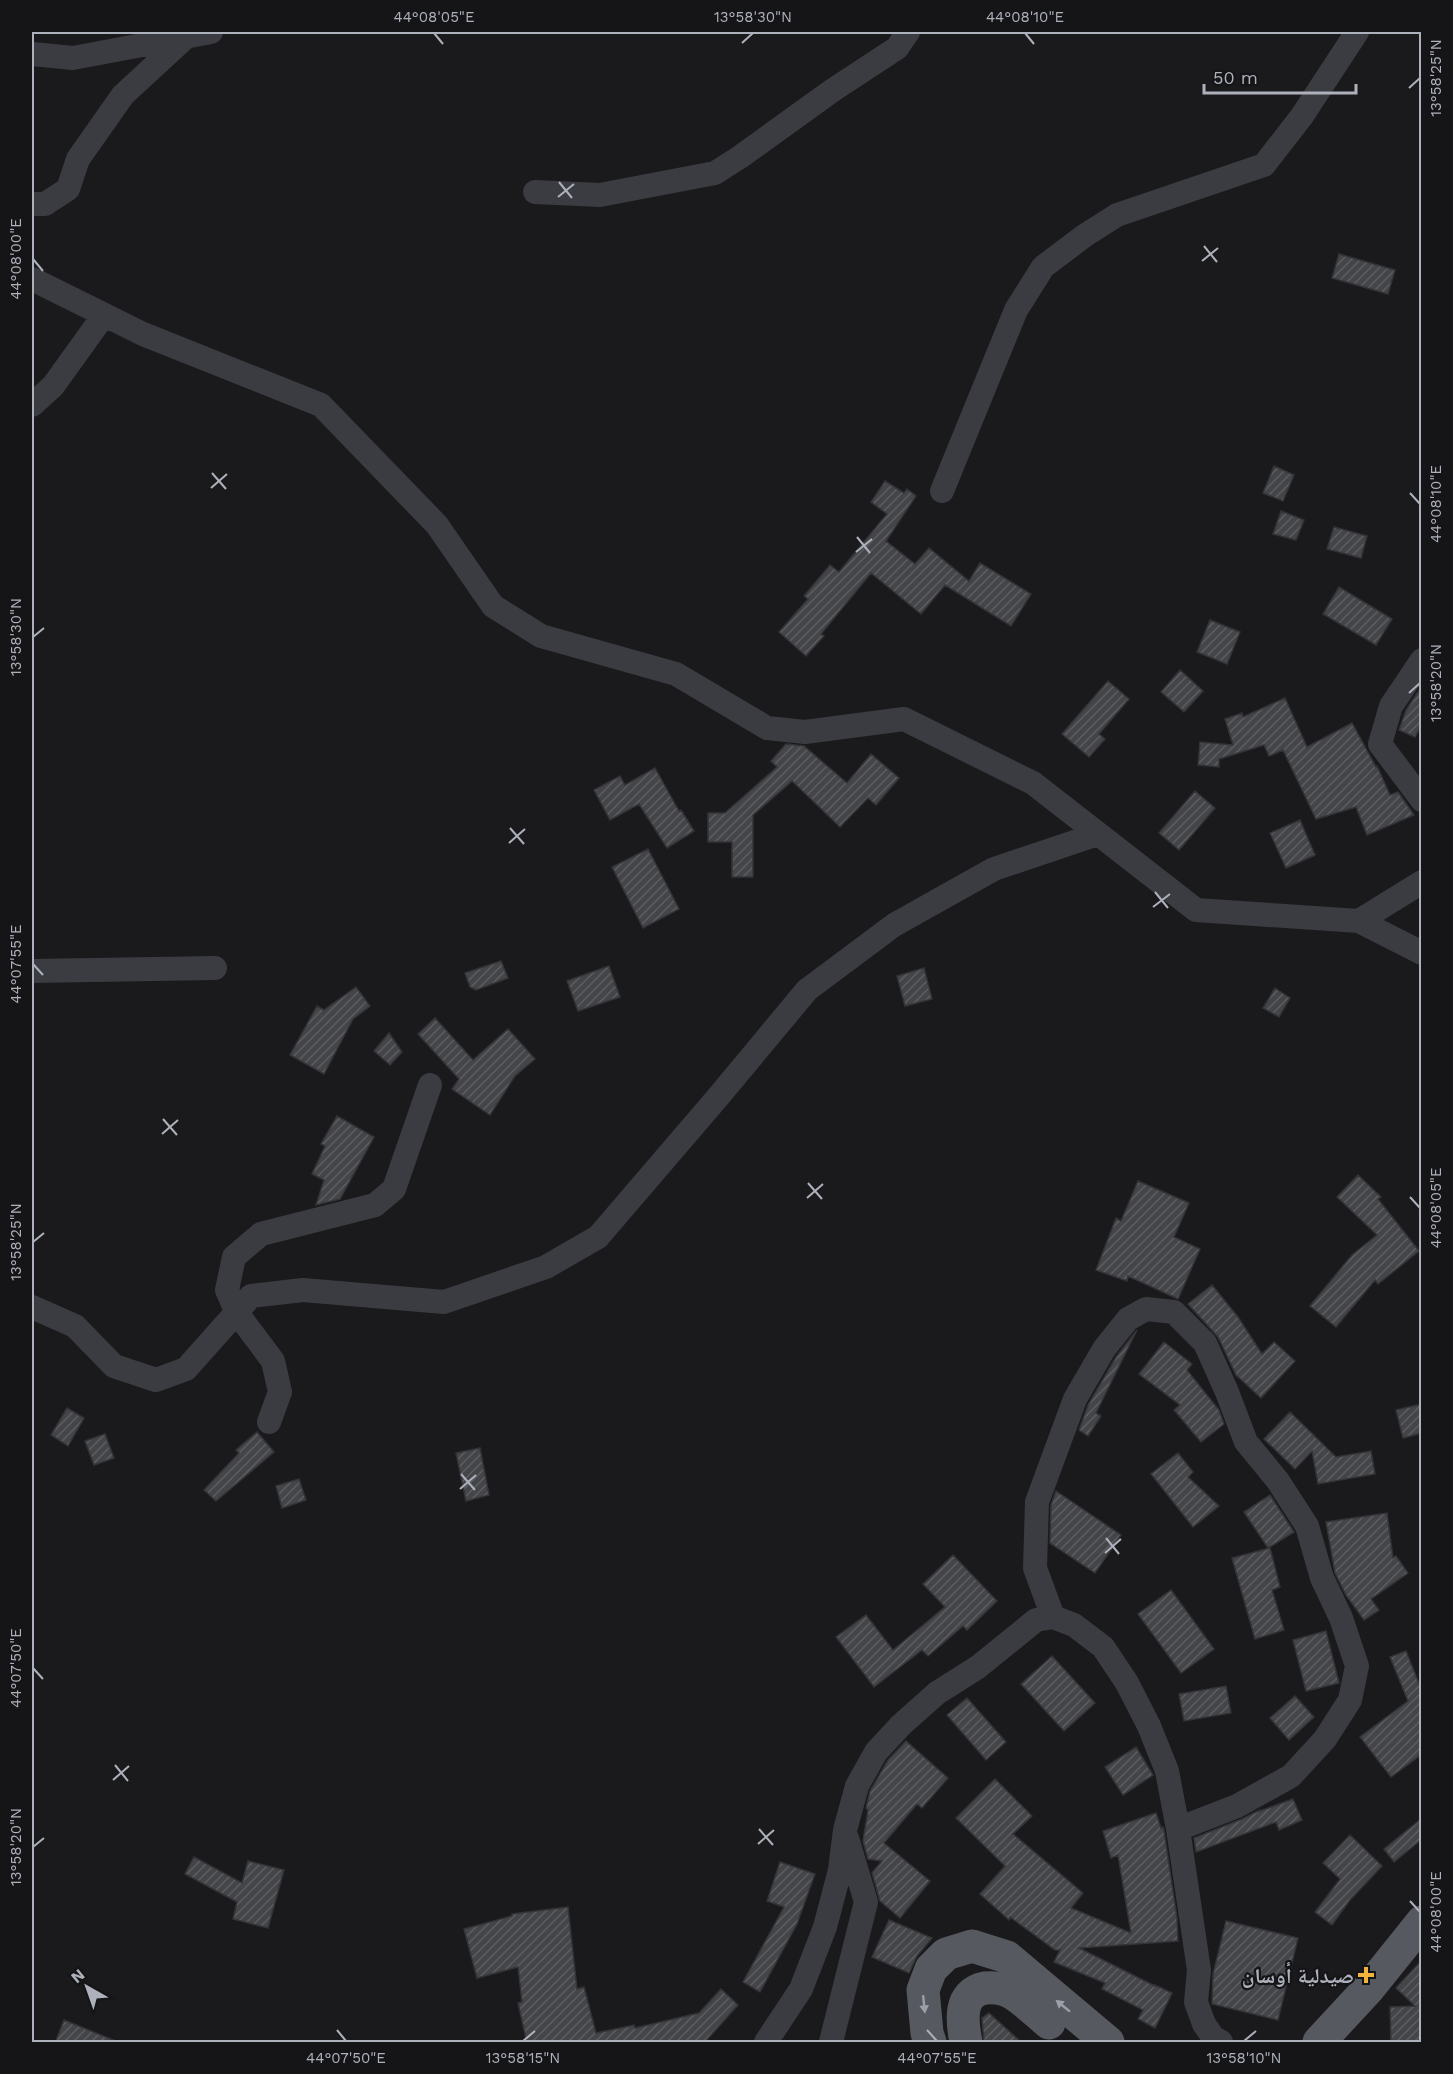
<svg xmlns="http://www.w3.org/2000/svg" width="1453" height="2074" font-family="'Work Sans','Noto Naskh Arabic',sans-serif">
<defs>
<pattern id="building-hatch" width="6" height="6" patternUnits="userSpaceOnUse" patternTransform="scale(1.5)"><rect width="6" height="6" fill="#444549"/><path d="M-1 1l2-2M0 6l6-6M5 7l2-2" fill="none" stroke="#5c5d61"/></pattern>
</defs>
<rect width="100%" height="100%" fill="#1a1a1c"/>
<path fill="url(#building-hatch)" stroke="#343438" stroke-width="1.5" d="M1339,254l56,16 -7,24 -56,-16z
M1274,466l20,9 -11,26 -20,-8z
M885,481l19,12 3,-4 9,7 -30,45 29,23 14,-16 40,33 11,-18 51,31 -20,32 -66,-41 -24,29 -50,-41 -50,61 3,2 -18,20 -27,-24 29,-33 -4,-3 26,-31 9,7 48,-58 -16,-12z
M1281,511l23,9 -8,20 -23,-6z
M1334,527l33,9 -6,22 -34,-9z
M1339,587l53,32 -16,26 -53,-31z
M1210,620l30,12 -13,32 -30,-12z
M1180,670l23,21 -19,21 -23,-20z
M1108,681l21,18 -30,35 6,5 -16,18 -27,-23z
M1422,686v38l-7,13 -16,-7 7,-20z
M1285,698l22,49 45,-24 24,44 1,-1 13,29 8,-3 16,23 -47,20 -11,-28 -40,12 -33,-69 -14,6 -5,-11 -45,14v8l-21,-2 2,-23 33,3 -8,-26 17,-6 1,4z
M786,744l18,2 43,37 24,-29 28,24 -23,27 -8,-7 -28,29 -48,-46 -39,34v62h-21v-35h-24v-29h17l52,-46 -6,-6z
M655,768l24,43 2,-1 13,21 -27,17 -28,-44 -29,16 -16,-30 26,-14 5,9z
M1195,791l20,17 -36,42 -20,-17z
M1300,820l15,35 -29,13 -16,-35z
M648,849l31,60 -36,19 -31,-61z
M501,961l7,17 -32,12 -6,-3 -5,-14z
M609,966l11,31 -42,14 -11,-30z
M924,968l8,31 -27,7 -8,-30z
M356,987l14,19 -17,13 -29,55 -34,-19 27,-49 7,4z
M1275,988l15,10 -11,19 -16,-9z
M435,1018l38,42 35,-31 27,30 -20,17 -25,39 -38,-26 7,-10 -41,-45z
M389,1033l13,19 -12,13 -16,-14z
M337,1116l37,21 -34,62 -24,6 8,-25 -12,-6 13,-28 -4,-2z
M1358,1175l23,22 -3,2 41,52 -41,33 -3,-4 -39,47 -26,-21 42,-51 25,-20 -40,-38z
M1138,1181l51,22 -15,34 26,12 -22,50 -50,-23 -1,5 -31,-11 20,-52 5,3z
M1212,1285l26,32 24,37 12,-12 21,19 -34,37 -25,-23 -18,-38 -30,-33z
M1137,1330l-41,83 5,3 -13,20 -9,-6 9,-25 28,-48z
M1164,1342l28,22 -5,6 32,40 5,14 -23,18 -27,-32 6,-5 -41,-31z
M1422,1404v29l-19,5 -7,-28z
M67,1408l17,10 -16,28 -17,-11z
M1290,1412l46,45 35,-6 4,23 -57,10 -6,-33 -17,18 -31,-30z
M257,1432l17,20 -58,49 -12,-11 35,-37 -3,-3z
M105,1434l9,24 -20,7 -9,-24z
M480,1448l9,47 -23,6 -10,-48z
M1178,1453l15,19 -5,5 31,29 -26,21 -42,-53z
M299,1479l7,21 -24,8 -6,-22z
M1056,1491l65,44 -26,38 -45,-30 1,-38z
M1270,1495l24,37 -26,16 -24,-36z
M1387,1513l6,45 3,-2 12,17 -37,26 8,11 -15,10 -18,-25 -11,-22 -9,-51z
M1270,1548l10,39 -8,3 12,40 -29,9 -23,-81z
M953,1555l44,46 -30,29 -4,-4 -35,30 -6,-6 -48,37 -38,-50 30,-22 27,35 52,-43 -22,-23z
M1171,1590l43,59 -33,24 -43,-59z
M1326,1631l13,52 -33,8 -13,-51z
M1406,1651l16,40v63l-31,23 -31,-40 48,-36 -18,-44z
M1052,1656l43,47 -31,28 -43,-47z
M1226,1686l5,27 -47,8 -5,-27z
M1295,1696l19,21 -25,23 -19,-22z
M967,1698l39,44 -20,18 -39,-45z
M906,1741l42,37 -26,30 -5,-4 -33,39 46,38 -30,37 -20,-17 -8,-28 10,-12 -14,-2 -5,-18 5,-31 -2,-2 4,-17 18,-31z
M1136,1747l17,28 -30,20 -18,-28z
M995,1779l37,37 -19,18 70,59 -12,15 60,25 -13,-78 -7,3 -8,-27 53,-18 5,15 2,-1 1,4 13,87 1,23 -99,7 76,38v-1l17,8 -17,35 -17,-9 5,-9 -41,-21 3,-6 -51,-21 6,-12h-5l-45,-33 -1,3 -29,-26 25,-28 -49,-48z
M1293,1799l9,21 -23,10 -3,-8 -80,30 -2,-14 48,-19 18,-9v1z
M1422,1818v21l-28,23 -10,-13z
M1350,1835l32,31 -32,34 -18,25 -17,-13 25,-33 -17,-16z
M194,1857l48,26 6,-22 36,9 -16,58 -35,-9 4,-17 -52,-28z
M780,1862l35,12 -18,50 -37,68 -17,-10 41,-75 -17,-6z
M568,1907l9,82 7,-2 12,46 38,-8 1,3 64,-15 22,-24 17,16 -34,38h-177l-9,-40 4,-1 -4,-35 -41,11 -13,-49 48,-13v-2z
M889,1920l43,18 -15,18 -8,17 -37,-16z
M1226,1921l72,17 -20,82 -66,-16 1,-30z
M1422,1960v83h-31l-1,-36 25,-1 -19,-18z
M989,2013l33,30h-38l-2,-25z
M64,2020l54,22v1h-63z"/>
<g fill="none" stroke-linecap="round" stroke-linejoin="round">
<path stroke="#3b3c41" stroke-width="24" d="M32,54l41,4 138,-26
M535,192l65,3 115,-22 25,-16 93,-67 64,-42 11,-16
M32,204h13l23,-15 10,-30 45,-64 64,-59
M32,279l111,55 178,71 116,120 56,81 48,30 135,38 91,54 38,4 99,-13 129,64 163,127 163,11 63,-39
M32,405l21,-19 51,-71
M942,491l74,-181 27,-43 41,-31 33,-21 147,-50 38,-49 55,-84
M1422,660l-31,46 -11,38 42,56
M1359,921l63,32
M32,971l183,-3
M32,1307l43,19 39,40 42,14 30,-11 65,-73 52,-6 141,12 102,-35 52,-30 120,-140 89,-107 87,-65 100,-56 104,-35
M269,1422l11,-30 -7,-31 -36,-48 -10,-23 7,-33 27,-23 114,-29 19,-16 36,-104
M1053,1617l-18,-49 2,-66 38,-103 29,-50 24,-30 18,-10 28,3 31,31 22,49 19,50 32,39 29,45 15,52 19,40 16,48 -7,34 -25,39 -34,37 -54,30 -59,23
M766,2042l35,-53 24,-62 15,-57 5,-40 12,-44 19,-34 25,-27 36,-32 41,-26 58,-47 17,-3 21,8 29,22 24,36 22,43 18,45 11,58 21,141 -3,32 8,22 9,13 8,5
M831,2042l35,-140 -19,-64"/>
<path stroke="#575960" stroke-width="33" d="M930,2042l-3,-9 -4,-43 8,-21 15,-15 26,-8 35,11 101,85
M966,2042c-4,-20 -8,-49 19,-54 9,-1 18,0 27,5 13,8 25,20 37,30
M1319,2042l50,-54 53,-66"/>
</g>
<defs><path id="oneway-solid" d="M-6-.8H1V-3.2L6.5 0L1 3.2V.8H-6Z" transform="scale(1.5)"/></defs>
<g fill="#9c9fa9">
<use href="#oneway-solid" transform="translate(924 2004) rotate(84)"/>
<use href="#oneway-solid" transform="translate(1063 2006) rotate(-141)"/>
</g>
<path fill="none" stroke="#adb1bb" stroke-width="2" d="M434,33l9,11M1025,33l9,11M742,43l11,-10M1409,88l11,-10M559,182l13,16M558,197l16,-13M1204,246l13,16M33,259l10,12M1202,261l16,-13M212,473l14,16M211,488l16,-14M1410,493l10,11M857,537l13,16M856,552l16,-13M33,637l11,-9M1409,693l11,-10M510,828l14,16M509,843l16,-14M1155,892l13,16M1153,907l17,-13M33,964l10,11M163,1119l14,16M162,1134l16,-14M808,1183l14,16M1410,1197l10,11M807,1198l16,-14M33,1242l11,-9M461,1474l14,16M460,1489l16,-14M1106,1538l13,16M1105,1553l16,-14M33,1668l10,11M115,1765l13,16M113,1780l16,-14M759,1829l14,16M758,1844l16,-14M33,1847l11,-9M1410,1901l10,11M337,2030l9,11M927,2030l10,11M523,2041l12,-10M1244,2041l12,-10"/>
<path fill="#f0b43e" stroke="#151517" stroke-width="2" d="M1363 1966h6v6h6v6h-6v6h-6v-6h-6v-6h6z"/>
<g text-anchor="middle" dominant-baseline="central" stroke-width="4.5" stroke-linejoin="round" paint-order="stroke">
<g font-size="21" font-weight="bold" fill="#adb1bb" stroke="#151517" text-anchor="end">
<text x="1354" y="1975">صيدلية أوسان</text>
</g>
</g>
<rect width="1453" height="2074" fill="none" stroke="#151517" stroke-width="66"/>
<g transform="translate(87 1987) rotate(320)" stroke="#151517" stroke-width="4.5" paint-order="stroke">
<path d="M0-4.5L10 22L0 15L-10 22Z" fill="#adb1bb"/>
<text y="-9" font-size="16" font-weight="bold" text-anchor="middle" fill="#adb1bb">N</text>
</g>
<path d="M1204 84v9h152v-9" fill="none" stroke="#adb1bb" stroke-width="3"/>
<text x="1213" y="84" font-size="18" fill="#adb1bb" stroke="#151517" stroke-width="4.5" paint-order="stroke">50 m</text>
<rect x="33" y="33" width="1387" height="2008" fill="none" stroke="#adb1bb" stroke-width="2"/>
<g font-size="15" text-anchor="middle" fill="#adb1bb">
<text x="434" y="22">44°08'05"E</text>
<text x="753" y="22">13°58'30"N</text>
<text x="1025" y="22">44°08'10"E</text>
<text transform="translate(1436 78) rotate(-90)" y="5">13°58'25"N</text>
<text transform="translate(16 259) rotate(-90)" y="5">44°08'00"E</text>
<text transform="translate(1436 504) rotate(-90)" y="5">44°08'10"E</text>
<text transform="translate(16 637) rotate(-90)" y="5">13°58'30"N</text>
<text transform="translate(1436 683) rotate(-90)" y="5">13°58'20"N</text>
<text transform="translate(16 964) rotate(-90)" y="5">44°07'55"E</text>
<text transform="translate(1436 1208) rotate(-90)" y="5">44°08'05"E</text>
<text transform="translate(16 1242) rotate(-90)" y="5">13°58'25"N</text>
<text transform="translate(16 1668) rotate(-90)" y="5">44°07'50"E</text>
<text transform="translate(16 1847) rotate(-90)" y="5">13°58'20"N</text>
<text transform="translate(1436 1912) rotate(-90)" y="5">44°08'00"E</text>
<text x="346" y="2063">44°07'50"E</text>
<text x="523" y="2063">13°58'15"N</text>
<text x="937" y="2063">44°07'55"E</text>
<text x="1244" y="2063">13°58'10"N</text>
</g>
</svg>
